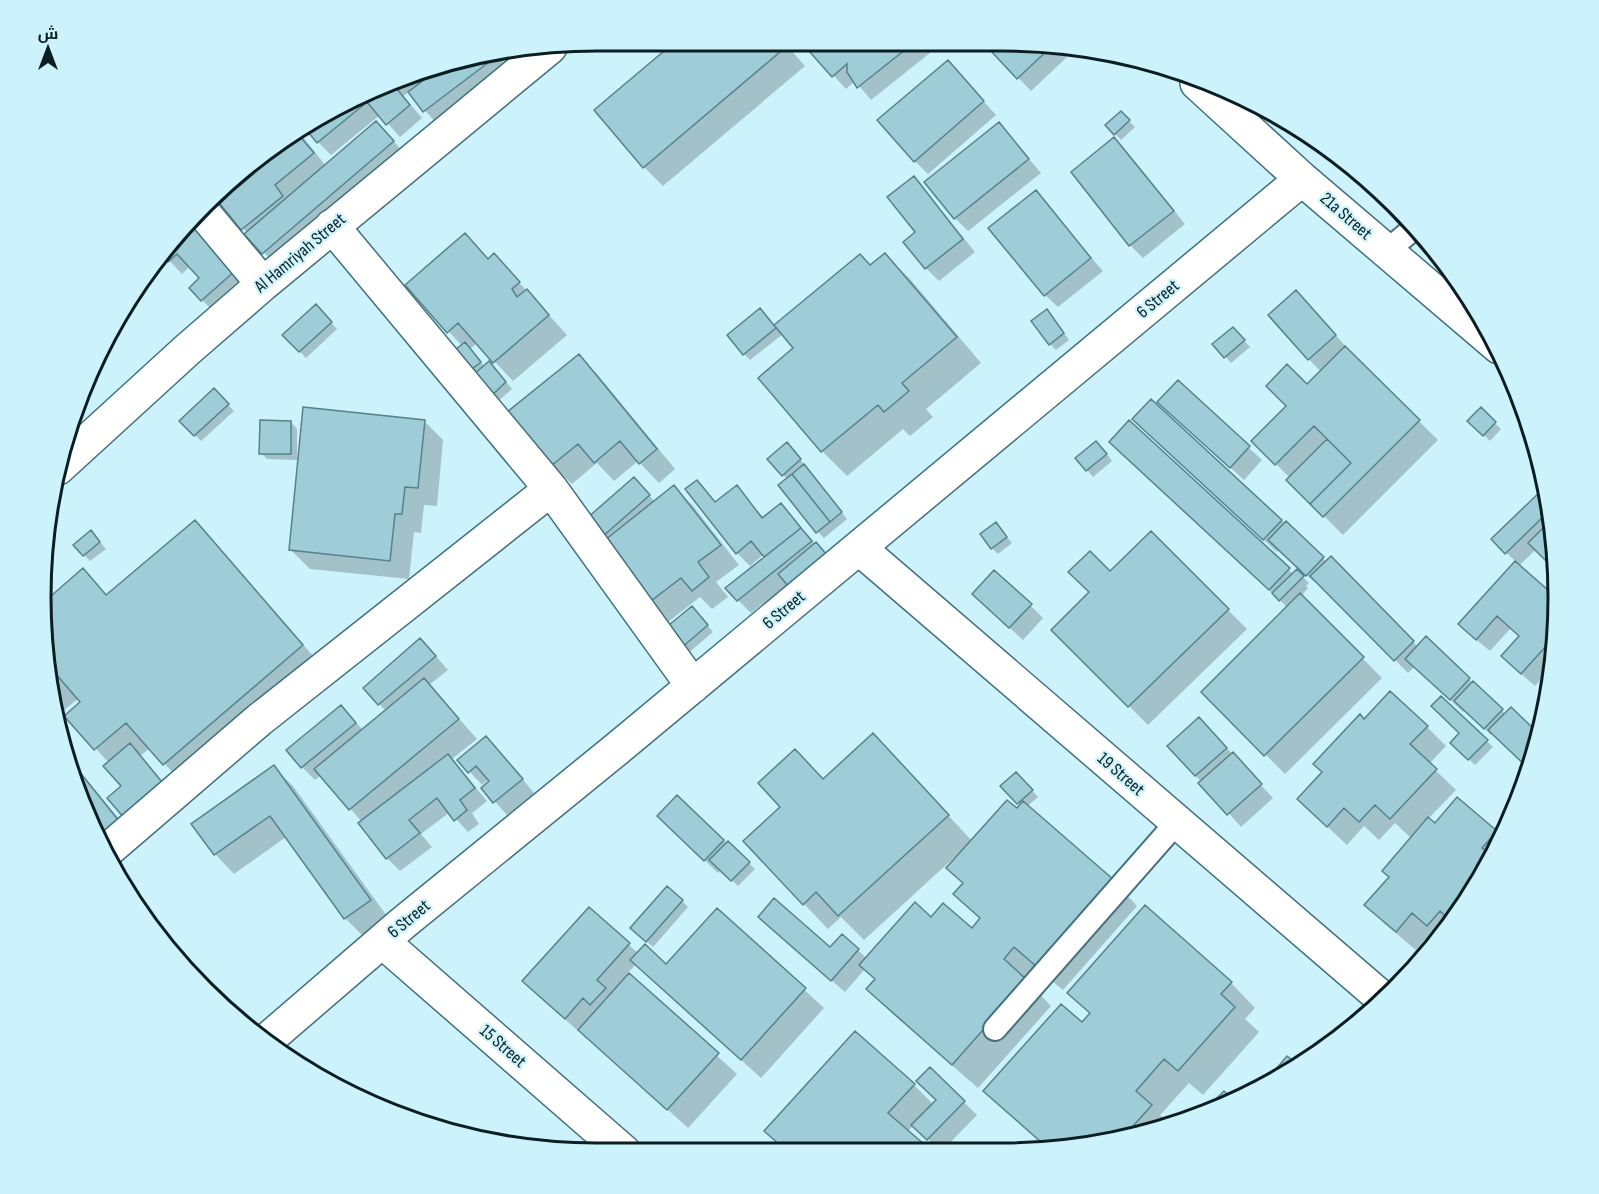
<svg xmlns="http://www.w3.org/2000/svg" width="1599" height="1194" font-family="'Sofia Sans Condensed',Cairo,sans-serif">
<rect width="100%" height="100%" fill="#ccf2fb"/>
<path fill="#0003" d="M678,41h105l22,25 -142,120 -19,-19 -48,-57z
M802,41h143l-74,59 -16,-19 -9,8z
M1002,42h36l18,3 11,12 -36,34 -39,-41z
M497,54l12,15 -72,55 -28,-32 -6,4 19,22 -22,19 -20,-22 -49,40 -13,-13v-27l126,-52 -5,4 2,2 13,-10z
M948,62l48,53 -68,59 -13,-13z
M1121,113l14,14 -14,13 -14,-15z
M999,124l42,49 -73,58 -13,-13z
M1301,129l10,5 4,4 -3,2z
M299,132l27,34 63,-30 17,19 -130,111 -59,-68z
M1114,139l13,13 58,72 -42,34 -13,-13z
M913,178l13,13 49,61 -36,29 -13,-13 -9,-35z
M1035,192l68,79 -45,36 -13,-12z
M190,221l57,62 -32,30 -13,-13v-21l-12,-13 -8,8 -19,-20 16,-24z
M465,235l24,25 5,-5 73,80 -54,46 -36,-38 -7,6 15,18 10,2 17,20 -15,13 -22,-25 -13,-31 -55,-61z
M885,255l25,24 71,84 -55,46 7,8 -23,19 -7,-7 -56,47 -25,-25 -62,-73 35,-30 -12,-14 -33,26 -6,-6 115,-98 11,11z
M1309,305l39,44 -1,1 91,90 -95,95 -55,-55 2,-2 -37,-37 68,-69 -12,-13z
M322,313l15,16 -31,29 -22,-23z
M1053,318l16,22 -13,10 -6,-6z
M1239,335l11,12 -19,16 -17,-19z
M579,356l19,19 77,94 -16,14 -21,-22 -24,20 -17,-18 -25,21 -20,-19z
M1178,382l84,78 -18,20 -72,-65z
M214,390l20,21 -33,30 -20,-20z
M1151,401l176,161 4,-4 87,89 51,32 37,35 32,21 -8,34 -37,-36 -2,2 -26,-25 -2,2 -48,-46 -7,7 -93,-94 -2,2 -33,-31 -3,2 -130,-120z
M1481,410l20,19 -11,12 -20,-20z
M424,421l19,19 -6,66 -13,-1 -3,28 -7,-1 -5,47 -99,-10 -19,-19z
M291,422l6,7v31l-30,-1 -6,-6z
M1129,422l164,152 4,-3 12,12 -3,3 2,2 -7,8 81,82 -97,96 -82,-82 85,-84 -158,-147z
M1103,449l9,12 -19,16 -6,-7z
M793,450l54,69 -23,19 -6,-6 -31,-53 -18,-19z
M697,482l19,21 20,-16 28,31 17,-13 35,40 -28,39 -37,29 -13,-13 28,-43 -2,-3 -14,12 -13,-13z
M640,485l15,17 19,-15 19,19 46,59 -23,17 12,15 -16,12 -12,-12 -32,25 -20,-19 -45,-67z
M1545,489l12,72v9l-21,-21 -17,17 37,33 -2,65 -19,22 -19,-17 4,-32 -9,-9 -21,23 -17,-14 43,-75 -23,-23z
M195,522l24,25 107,124 -138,118 -38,-41 -10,8 43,50 -60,-19 -14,-24 -43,-47 16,-14 -3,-4 -21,17 -16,-81 2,-30 39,-34 25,26z
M996,524l16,19 -14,11 -6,-6z
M91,532l15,17 -16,12 -6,-6z
M1151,533l96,96 -99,96 -95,-95z
M1030,605l13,13 -20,22 -36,-33z
M698,614l15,18 -26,22 -6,-6z
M433,653l15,17 -19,15 48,54 -25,20 35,42 -15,12 7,11 -11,8 -18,-20 -29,22 11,13 -32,24 -13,-13 -27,-35 2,-1 -41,-47 -6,5 -13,-13 39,-60 22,23 23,-19 -7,-7z
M1441,698l52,49 -18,18 -23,-22 9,-10z
M1365,721l62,6 19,19 -17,18 27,26 -28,29 7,6 61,7 5,5 -17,39 -44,61 -8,-6 -16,19 -31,-26 -19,-19 24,-28 21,-39 -16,-15 -16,17 -15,-14 -17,19 -29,-27 6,-45z
M1212,732l61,66 -32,29 -72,-81z
M499,751l35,42 -27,22 -24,-27 11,-9 -2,-3 -10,9 -23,-25z
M66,755l4,4 61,75 -61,-58z
M897,760l75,81 48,-35 -18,-20 20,-6 16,17 -11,9 86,75 24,25 -74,84 -23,-19 -11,12 22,23 -73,82 -85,-74 -25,-25 8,-9 -11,-11 -20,23 -72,-62 57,19 28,1 9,9 65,-40 40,11 9,-10 -26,-26 9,-11 -7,-28 -93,85 -23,-23 -13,12 -24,-25 20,-124z
M273,767l20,19 96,133 -25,18 -19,-19 -59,-81 -52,37 -19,-20 -22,-30z
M677,797l78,72 -17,17 -17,-16 -3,3 -46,-44z
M682,901l6,6 -35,40 -15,-13z
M589,909l49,44 28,13 51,-56 107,98 -63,70 -125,-114 -9,10 110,100 -49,54 -108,-98 -2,1 -41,-37z
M1231,983l24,25 -10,11 14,13 -56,63 -14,-12 -29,32 9,9 -94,25h-27l-63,-58 97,-67 9,-9 -22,-22z
M930,1069l47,46 -34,35h-4l-25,-25 -7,7 20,18 -148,1 135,-66 20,20 4,-5z"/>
<path fill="#9ecdd8" stroke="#55828c" stroke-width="1.5" d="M676,41h106l5,5 -144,122 -49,-58z
M800,41h116l-59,47 -10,-16v-8l-15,13z
M999,42h39l16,2 -37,35 -27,-29z
M495,54l2,2 -74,56 -15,-20 41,-31z
M948,60l36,41 -70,61 -37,-42z
M393,84l17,21 -24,20 -19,-23 -50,41 -13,-16 14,-12z
M1121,111l9,9 -16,15 -9,-10z
M376,121l18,20 -132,113 -18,-20z
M999,122l30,37 -75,60 -30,-37z
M297,133l17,20 -39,32 8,11 -42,34 -25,-31z
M1114,137l60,74 -45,35 -58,-74z
M914,176l49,63 -38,30 -22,-27 12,-10 -28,-35z
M1036,190l55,68 -47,38 -56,-68z
M191,220l45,50 -35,31 -12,-13 10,-10 -22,-24 -9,8 -6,-7 17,-25z
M465,233l23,26 6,-6 26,29 -8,7 5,8 10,-8 22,26 -56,48 -35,-40 -11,10 -42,-48z
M885,253l72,84 -55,46 7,8 -25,21 -6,-7 -57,47 -63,-74 35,-30 -19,-23 86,-71 10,11z
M1296,290l40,45 -28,25 -40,-45z
M316,304l16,18 -33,30 -17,-17z
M760,308l16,20 -33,27 -16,-20z
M1047,309l17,24 -15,12 -18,-24z
M1233,327l12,13 -21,18 -12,-14z
M465,342l16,20 -14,11 -16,-20z
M1345,346l75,74 -97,97 -13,-13 41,-41 -37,-37 -39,39 -24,-24 35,-35 -20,-20 21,-22 20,20z
M579,354l78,95 -18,15 -19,-23 -26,22 -16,-19 -27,22 -44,-54z
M489,361l17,21 -16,15 -18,-21z
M1178,380l72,66 -20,22 -73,-66z
M214,388l15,16 -35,32 -15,-15z
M1151,399l131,121 -19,20 -131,-121z
M303,407l122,13 -7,68 -13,-1 -3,27h-7l-5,47 -101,-11z
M1481,407l15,15 -13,14 -16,-15z
M260,420l31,1v33h-32z
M1129,420l161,148 -21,22 -160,-148z
M1327,439l24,24 -41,41 -24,-24z
M1096,441l11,13 -21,17 -11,-13z
M787,442l14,17 -19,17 -15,-17z
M804,464l38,48 -12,10 -38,-48z
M792,474l38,48 -14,11 -38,-48z
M634,477l16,18 -48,42 -16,-18z
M697,480l18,22 22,-17 25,33 19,-15 20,25 -37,29 -13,-16 -15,13 -51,-65z
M674,485l47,60 -23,17 11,15 -17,14 -11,-13 -34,26 -47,-60z
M1545,487l4,24 -44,43 -14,-15z
M195,520l108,125 -140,120 -37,-42 -32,27 -30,-34 16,-14 -25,-29 -5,4 -8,-43 2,-32 39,-34 23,27z
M1551,520l6,41 -5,6 -24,-24z
M1286,521l38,36 -18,19 -38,-36z
M996,522l11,15 -16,12 -11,-15z
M801,528l11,13 -75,60 -12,-13z
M91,530l9,12 -17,14 -10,-11z
M1151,531l78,78 -101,98 -77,-77 38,-38 -21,-20 22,-21 20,20z
M816,542l16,19 -38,32 -16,-19z
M1331,556l83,85 -20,20 -84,-85z
M1515,561l41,36 -1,39 -34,38 -20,-18 18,-20 -22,-20 -21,24 -18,-16z
M1297,569l7,7 -25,25 -7,-8z
M994,570l38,34 -23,24 -37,-34z
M1300,593l64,64 -100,99 -63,-64z
M692,606l16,19 -28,24 -17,-19z
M1426,636l44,42 -20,22 -45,-41z
M420,638l16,18 -58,49 -15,-17z
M424,678l35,41 -110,91 -35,-41z
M1473,681l30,28 -19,20 -30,-28z
M1390,691l38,35 -18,18 27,25 -47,50 -15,-14 -16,17 -15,-14 -17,19 -30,-28 25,-27 -9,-8 47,-50 4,5z
M1441,696l47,44 -20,20 -18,-17 9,-10 -28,-27z
M341,705l15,18 -55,45 -15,-18z
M1511,707l28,27 -10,35 -41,-39z
M1199,717l28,31 -32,28 -28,-30z
M873,733l76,82 -111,101 -22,-24 -13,13 -60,-64 37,-34 -22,-24 37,-34 28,30z
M486,736l37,43 -30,24 -12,-15 8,-7 -13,-15 -8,7 -11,-13z
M130,743l41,50 -40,33 -24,-28 14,-12 -18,-20z
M1233,752l29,32 -35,31 -29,-32z
M448,754l27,34 -15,12 7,10 -13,11 -17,-23 -28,22 11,13 -34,26 -28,-36z
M66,755l53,66 -18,14 -31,-59z
M274,765l97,135 -27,19 -74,-103 -56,39 -23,-31z
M1016,772l17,18 -16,14 -17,-18z
M677,795l47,45 -20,21 -47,-45z
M1457,797l40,34 -15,17 10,8 -8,20 -33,45 -11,-10 -13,15 -15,-13 -16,19 -32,-27 25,-28 -7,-6 46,-54 7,6z
M1007,800l10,8 6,-7 91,79 -77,87 -23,-20 -10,12 23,21 -75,85 -86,-76 9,-10 -16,-14 56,-63 16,15 12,-14 29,25 8,-10 -27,-24 10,-11 -17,-15z
M728,841l22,21 -19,19 -22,-21z
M667,886l16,14 -37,42 -16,-14z
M774,898l56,49 12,-13 17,15 -28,32 -73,-64z
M1145,905l87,77 -11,12 14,13 -57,64 -14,-12 -28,32 16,14 -28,31 -49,13h-26l-66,-58 78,-87 21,18 8,-9 -23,-20z
M589,907l41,36 -33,37 9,8 -16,17 -7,-7 -18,21 -43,-38z
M717,908l89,80 -65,72 -111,-100 15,-16 21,20z
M629,973l90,80 -52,57 -89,-80z
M855,1031l60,53 -27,29 37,32 -5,5 -143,1 4,-5 -17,-15z
M1287,1056l10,8 -32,18z
M930,1067l35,34 -38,39 -16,-15 25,-25 -20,-19z
M1224,1091l10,9 -12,7 -8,-6z"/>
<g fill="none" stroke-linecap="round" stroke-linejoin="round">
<defs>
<path id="lane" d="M1387,251l26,-22
M995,1029l182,-207"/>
<path id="street" d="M1197,83l105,96 197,168
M202,211l61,73
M332,226l219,263 142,197
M58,468l129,-118 76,-66 287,-237
M859,548l524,451
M109,849l150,-129 292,-231
M382,941l242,211
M266,1041l137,-118 215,-175 684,-569"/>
</defs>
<use href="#lane" stroke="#43707a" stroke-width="26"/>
<use href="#street" stroke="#43707a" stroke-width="36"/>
<use href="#lane" stroke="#fff" stroke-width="22"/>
<use href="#street" stroke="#fff" stroke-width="33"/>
</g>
<g text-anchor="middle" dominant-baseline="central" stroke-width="4.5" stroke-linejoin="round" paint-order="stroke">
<g font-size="18" fill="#0b1e22" stroke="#ccf2fb">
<text transform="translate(1346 216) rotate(41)">21a Street</text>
<text transform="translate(300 253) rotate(-40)">Al Hamriyah Street</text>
<text transform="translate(1158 299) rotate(-40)">6 Street</text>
<text transform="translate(784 610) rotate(-40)">6 Street</text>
<text transform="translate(1121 774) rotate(41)">19 Street</text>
<text transform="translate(409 919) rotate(-40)">6 Street</text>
<text transform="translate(503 1046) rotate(41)">15 Street</text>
</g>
</g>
<path d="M0 0H1599V1194H0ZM597 51H1002A546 546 0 0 1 1548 597V597A546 546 0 0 1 1002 1143H597A546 546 0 0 1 51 597V597A546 546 0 0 1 597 51Z" fill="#ccf2fb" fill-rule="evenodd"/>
<path fill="none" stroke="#0b1e22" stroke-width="3" d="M597 51H1002A546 546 0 0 1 1548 597V597A546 546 0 0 1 1002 1143H597A546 546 0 0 1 51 597V597A546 546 0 0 1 597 51Z"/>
<g transform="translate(48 48)" stroke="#ccf2fb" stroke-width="4.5" paint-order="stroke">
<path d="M0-4.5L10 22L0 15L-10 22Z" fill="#0b1e22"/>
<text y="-9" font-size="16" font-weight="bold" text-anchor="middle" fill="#0b1e22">ش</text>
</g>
</svg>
